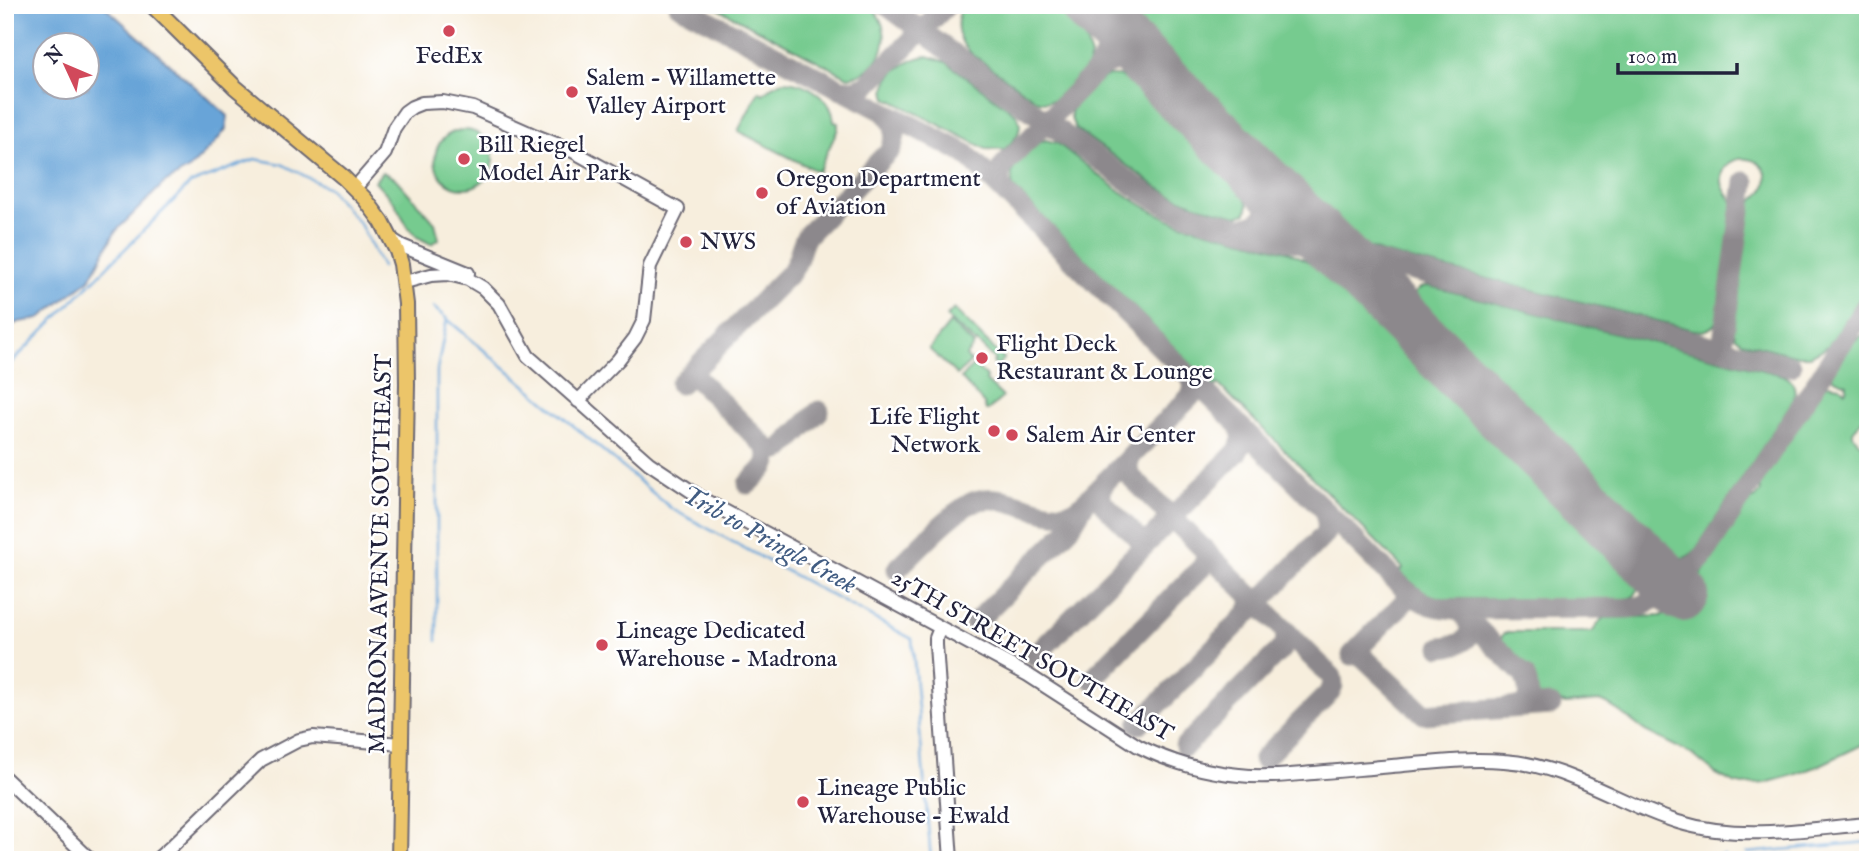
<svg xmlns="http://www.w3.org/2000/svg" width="1873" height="865" font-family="'IM FELL English',serif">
<rect width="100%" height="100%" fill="#fff"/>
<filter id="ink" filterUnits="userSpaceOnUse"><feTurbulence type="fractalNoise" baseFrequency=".0143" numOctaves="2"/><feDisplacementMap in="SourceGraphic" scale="14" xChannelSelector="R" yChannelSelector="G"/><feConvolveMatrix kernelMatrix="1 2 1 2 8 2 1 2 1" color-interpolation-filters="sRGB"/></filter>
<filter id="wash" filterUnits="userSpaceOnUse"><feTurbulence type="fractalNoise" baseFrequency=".00686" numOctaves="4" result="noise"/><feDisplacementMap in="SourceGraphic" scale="28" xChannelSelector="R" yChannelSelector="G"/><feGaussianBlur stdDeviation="1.57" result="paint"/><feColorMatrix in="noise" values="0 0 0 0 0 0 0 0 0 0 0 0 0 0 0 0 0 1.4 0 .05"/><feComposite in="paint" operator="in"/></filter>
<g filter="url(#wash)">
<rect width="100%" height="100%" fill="#f7eedd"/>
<path fill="#76cb8f" stroke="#4c7665" stroke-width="2" d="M711,5h157c30,23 17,67 -20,72z
M963,5h98l19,19 11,32 -3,10 -34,34 -8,2 -8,-1 -65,-46c-16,-13 -20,-32 -10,-50z
M1113,5h755v281l-39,59 -9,6 -10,5h-12l-55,-14 -7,-5 -4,-9 1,-5 14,-115c5,-8 14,-12 18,-21 12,-32 -45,-41 -43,-5 1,10 10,15 12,25l-14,108c-10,24 -26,15 -46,10l-291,-72 -22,-8 -14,-8z
M928,56l18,6 71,53c8,16 -2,24 -13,35l-18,-1 -99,-51c-9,-21 23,-41 41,-42z
M1107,76h11l26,11 94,94 10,24 -2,8 -9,3 -41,-11 -25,-10 -17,-10 -78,-56c-3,-5 -6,-10 -5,-16 2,-11 27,-33 36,-37z
M783,81c23,0 50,17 51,41l4,1v6l-20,43 -80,-41 21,-40 4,3 9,-8z
M435 159a29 29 0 1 1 58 0a29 29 0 1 1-58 0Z
M1046,140l11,3c39,29 79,65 125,81l105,27 45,22 303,301 4,10c-1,10 -5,14 -14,15h-176c-23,-2 -32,-11 -49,-27l3,-4 -185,-184 -4,3 -201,-200c-1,-6 -3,-11 0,-17 5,-11 21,-27 33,-30z
M382,172l13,6 40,45 4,16 -8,5 -14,-7 -9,-10 -14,-25 -19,-21z
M1429,286l354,89c11,5 13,12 11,24l-99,152c-10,9 -17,10 -28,3l-250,-248c-6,-11 0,-20 12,-20z
M954,309l50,50 -8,8 -3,-5 2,-2 -18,-18 -1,1 -30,-26z
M950,323l24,22 -8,11 5,6 -14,13 -28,-26z
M1863,335h5v75c-12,26 -27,16 0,41v291l-52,25 -22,8 -29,8 -22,2 -9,-2 -18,-9 -23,-19 -48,-24 -25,-19 -13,-8 -8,-3 -34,3 -12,-5 -12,1 -6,-2 -3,-4c1,-22 -15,-34 -31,-48l1,-11 6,-3h84l11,-14 58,-2 4,-3 35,-37 51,-76 5,-2 5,-7 -2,-4 67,-103 14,2 5,5 1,-1 1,-6 -13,-5 -3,-3 23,-35z
M974,365l13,12 -1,4 17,16 -15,13h-2l-2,-6 -23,-26z"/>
<path fill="#67a4d8" stroke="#44638a" stroke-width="2" fill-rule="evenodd" d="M5,5h98l125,111 -2,13 -12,15 -25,25 -26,15 -48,48 -25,47 -51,40 -20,3 -14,6zM46,46h42v42h-42z"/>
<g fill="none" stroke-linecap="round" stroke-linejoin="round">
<path stroke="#67a4d8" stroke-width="2.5" d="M433,307l14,12 -10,51v271
M447,319l225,190 240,130 19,221
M5,369l185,-185 65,-25 27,5 46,24 32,36 22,43
M1747,853l121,-11
M1668,860l56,-5"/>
<path stroke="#8c888c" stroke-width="21" d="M679,5l287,149 432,429c19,18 31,25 58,26l172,-1c28,-1 30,-15 27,-39 18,3 35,4 47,-11l166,-255
M886,5l249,181c22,15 44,26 70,33l586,147
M1096,71c13,-10 30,-15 45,-8 5,3 10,7 15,10
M840,89l15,1 12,-5 80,-80
M1004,192c-6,-9 -7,-18 0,-27l92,-94c17,-22 12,-36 0,-57
M1240,227c19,1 36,-16 29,-35 -2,-6 -6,-11 -9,-16
M1722,348l23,-166
M691,373l75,74c5,4 10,5 16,1l37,-37
M680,384l111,-112c9,-11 8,-25 16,-37l83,-85c8,-15 6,-27 -6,-38
M1131,457l-4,8 3,11 202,201 1,8 -3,7 -67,67
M748,484c12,-12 25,-19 18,-37
M1103,485l-3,11 4,8 36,36 6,1 4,-1 88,-89 5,-13 -4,-13
M897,569c18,-17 58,-61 79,-68 32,-11 71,23 101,9l113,-113 4,-9 -3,-11
M1456,609l4,2 64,64c5,10 7,25 -1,32
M1249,613l75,-78 4,-10 -4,-15
M975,623l95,-95 13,-22
M1362,646l-2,4 1,5 63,59 127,-9
M1441,647c19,-1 38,-8 24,-31
M1352,655l54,-55 1,-6 -3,-5
M1035,656l115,-116
M1092,679l111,-113 3,-9 -3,-9
M1139,724l108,-110 5,-10 -3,-10
M1185,746l97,-98c5,-8 5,-14 0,-21"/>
<path stroke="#8c888c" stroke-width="54" d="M1087,5l595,590"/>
</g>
</g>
<g filter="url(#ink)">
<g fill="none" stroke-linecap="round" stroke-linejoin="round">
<defs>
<path id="minor" d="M354,189l31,-36 9,-25 11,-16 7,-5 10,-4 21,-1 30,6 63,28 33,13 109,60 -28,57 -6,54 -9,18 -17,22 -40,41
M391,239l11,7 66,27
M405,282l26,-7 17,-1 20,5 15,9 16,16 29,52 121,107 57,38 322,174 110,71c32,16 66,26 101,29 25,3 50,0 75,-2 30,-3 60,-5 89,-8 34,-3 67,-7 101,-4 64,4 114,43 174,61 61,19 127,7 190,2
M940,628l-4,10v7l15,215
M5,778l86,82
M156,860l15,-13 90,-87 38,-20 14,-3 88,7"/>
<path id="major" d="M152,5l83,82 108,90 22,22 17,23 15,29 4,13 5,40 1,80 -8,476"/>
</defs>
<use href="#minor" stroke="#6d6974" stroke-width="16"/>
<use href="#major" stroke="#6d6974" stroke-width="18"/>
<use href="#minor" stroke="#fff" stroke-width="12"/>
<use href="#major" stroke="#ecc569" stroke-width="14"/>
</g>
</g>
<g fill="#d1495b" stroke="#fff" stroke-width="2.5">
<circle cx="449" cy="31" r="7"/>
<circle cx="572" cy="92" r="7"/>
<circle cx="464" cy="159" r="7"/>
<circle cx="762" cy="193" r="7"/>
<circle cx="686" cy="242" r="7"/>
<circle cx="982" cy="358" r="7"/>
<circle cx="994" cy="431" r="7"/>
<circle cx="1012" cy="435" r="7"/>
<circle cx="602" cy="645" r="7"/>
<circle cx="803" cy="802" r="7"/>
</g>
<g text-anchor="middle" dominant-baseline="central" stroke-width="5" stroke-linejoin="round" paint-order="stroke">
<g font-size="24" fill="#22223b" stroke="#fff" text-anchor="start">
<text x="449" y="56" text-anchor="middle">FedEx</text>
<text x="586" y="78">Salem - Willamette<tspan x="586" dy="28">Valley Airport</tspan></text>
<text x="478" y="145">Bill Riegel<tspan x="478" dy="28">Model Air Park</tspan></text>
<text x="776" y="179">Oregon Department<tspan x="776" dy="28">of Aviation</tspan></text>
<text x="700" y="242">NWS</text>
<text x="996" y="344">Flight Deck<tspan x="996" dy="28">Restaurant &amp; Lounge</tspan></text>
<text x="980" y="417" text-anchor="end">Life Flight<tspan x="980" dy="28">Network</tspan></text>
<text x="1026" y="435">Salem Air Center</text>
<text x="616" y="631">Lineage Dedicated<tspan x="616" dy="28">Warehouse - Madrona</tspan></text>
<text x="817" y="788">Lineage Public<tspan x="817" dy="28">Warehouse - Ewald</tspan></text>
</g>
<g font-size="24" fill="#22223b" stroke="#fff">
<text transform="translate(381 554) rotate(-89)">MADRONA AVENUE SOUTHEAST</text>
<text transform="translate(1032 656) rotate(30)">25TH STREET SOUTHEAST</text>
</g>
<g font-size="26" font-style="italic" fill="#415c82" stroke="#fff">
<text transform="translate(769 540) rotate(29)">Trib to Pringle Creek</text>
</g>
</g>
<rect width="1873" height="865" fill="none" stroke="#fff" stroke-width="28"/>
<g transform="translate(66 66) rotate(314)"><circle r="33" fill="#ffffff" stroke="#a7a7b1" stroke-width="2"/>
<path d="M0-5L12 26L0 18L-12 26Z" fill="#d1495b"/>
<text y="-10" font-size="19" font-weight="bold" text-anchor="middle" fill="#22223b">N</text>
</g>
<path d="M1618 63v10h119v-10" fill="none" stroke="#22223b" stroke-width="3.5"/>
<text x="1628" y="63" font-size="21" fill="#22223b" stroke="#ffffff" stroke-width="5" paint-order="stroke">100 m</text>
</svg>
